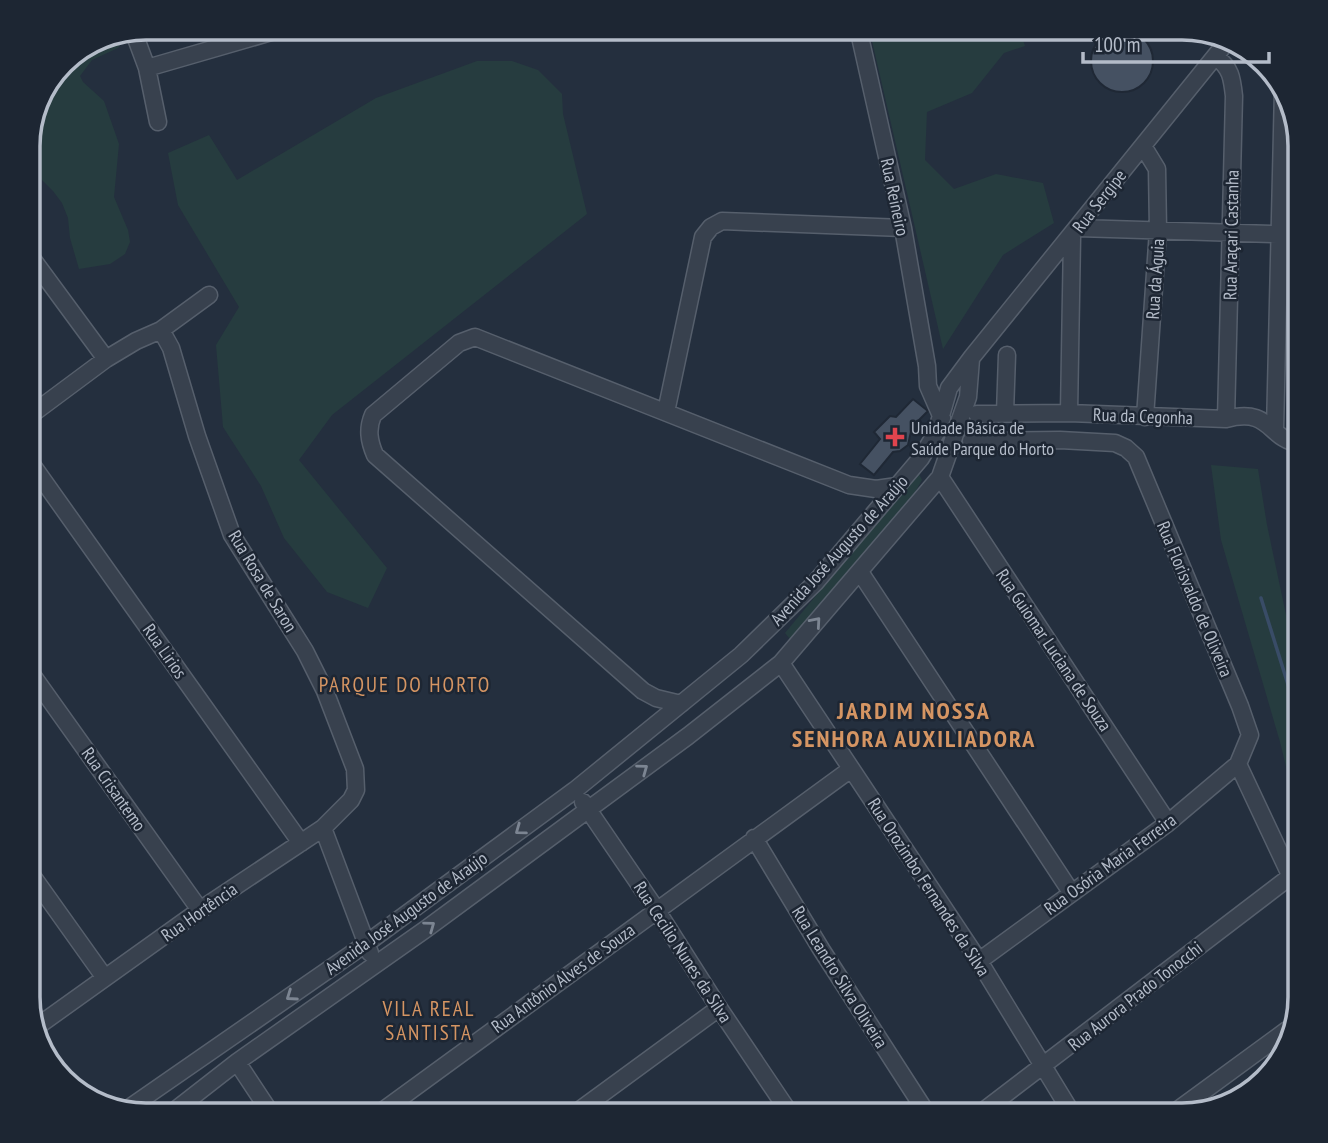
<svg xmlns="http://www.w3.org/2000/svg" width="1328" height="1143" font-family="'PT Sans Narrow',sans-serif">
<rect width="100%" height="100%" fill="#242f3e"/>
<path fill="#263c3f" d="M869,28h150l6,18 -21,7 -32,40 -45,19 -2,48 29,29 42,-15 47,9 11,40 -51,32 -60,94z
M123,37v4l-5,7 -26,12 -12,16 3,6 21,19 15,43 -5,53 14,33 2,12 -5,12 -15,10 -31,5 -9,-31 -2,-20 -6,-15 -9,-12 -24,-24 -1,-29 12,-44 28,-36z
M477,61h35l26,9 24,24 1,20 24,100 -255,201 -33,45 88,108 -19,40 -41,-16 -43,-54 -23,-52 -38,-59 -7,-82 23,-38 -61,-102 -10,-52 41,-18 28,45 139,-82z
M1211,465l47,4 9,56 21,99 12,32v168l-20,-82 -59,-202z
M918,472l4,8 -7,12 -125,147 -5,-6z"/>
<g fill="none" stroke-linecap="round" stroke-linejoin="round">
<path stroke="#394c67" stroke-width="3.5" d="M1261,598l39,125"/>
</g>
<path fill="#455162" stroke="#1f2835" stroke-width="2" d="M1091 61a31 31 0 1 1 62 0a31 31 0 1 1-62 0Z
M913,399l15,12 -16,16 -4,18 -8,6 -7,1 -19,23 -14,-11 20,-25 -6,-7 16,-16 6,1z"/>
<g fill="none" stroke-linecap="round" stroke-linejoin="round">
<defs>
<path id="minor" d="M858,28l45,200 24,138 1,20 14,32
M134,33l13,35 11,54
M1216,57c15,11 16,21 18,39l-8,323
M147,68l138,-40
M1143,146l14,23 1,61 -13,187
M1078,228l222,7
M28,253l78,106
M666,412l37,-175 8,-10 11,-6 181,7
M1005,413l2,-58
M1069,413l3,-176
M977,414l92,-1 157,6c46,-12 41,20 74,25
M28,417l78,-58 30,-18 25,-11 48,-35
M1275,430l8,-341
M971,441l89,-1 55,3 11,5 10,9 104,249 10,29 -12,29 -70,59 -189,138
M28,459l273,384
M940,477l228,346
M860,572l211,320
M781,663l198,298 94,154
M28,669l172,241
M681,704l-25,-6 -13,-7 -268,-236c-6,-14 -8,-26 -2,-40l86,-72 16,-6 374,148 27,4 21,-3
M1238,764l62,132
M583,802l73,107 63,99 72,107
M323,828l47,125
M754,838l67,111 107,166
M28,870l77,108
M35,1028l165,-118 123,-82 28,-28 5,-10 -1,-21 -30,-78 -20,-40 -73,-116 -35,-99 -26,-88 -10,-18
M237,1062l35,53
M129,1108l238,-165 208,-153 166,-135 74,-72 106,-125 15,-25 13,-45 23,-31 253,-313
M169,1115l68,-53 189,-133 262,-193 93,-73 159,-186 28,-80 3,-38
M377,1115l474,-346
M573,1115l146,-107
M978,1115l313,-239
M1171,1115l116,-85"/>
</defs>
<use href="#minor" stroke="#565f6c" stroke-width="19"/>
<use href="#minor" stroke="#38414e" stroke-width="16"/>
</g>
<defs><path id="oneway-chevron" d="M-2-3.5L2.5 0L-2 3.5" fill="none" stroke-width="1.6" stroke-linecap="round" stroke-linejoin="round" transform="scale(1.75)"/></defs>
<g stroke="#7c8592">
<use href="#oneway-chevron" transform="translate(816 622) rotate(-49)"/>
<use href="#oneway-chevron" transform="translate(643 769) rotate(-36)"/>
<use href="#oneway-chevron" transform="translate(520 830) rotate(144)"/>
<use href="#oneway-chevron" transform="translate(430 926) rotate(-36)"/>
<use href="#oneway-chevron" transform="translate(291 996) rotate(145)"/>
</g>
<path fill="#e0444e" stroke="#1d2633" stroke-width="2.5" d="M891.5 426.5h7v7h7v7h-7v7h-7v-7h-7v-7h7z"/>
<g text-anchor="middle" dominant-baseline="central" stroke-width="5" stroke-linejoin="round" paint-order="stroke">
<g font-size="18" fill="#b4bcc9" stroke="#1d2633">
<text transform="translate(895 197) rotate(78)">Rua Reineiro</text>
<text transform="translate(1099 201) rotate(-52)">Rua Sergipe</text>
<text transform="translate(1231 235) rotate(-89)">Rua Araçari Castanha</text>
<text transform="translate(1155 279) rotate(-86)">Rua da Águia</text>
<text transform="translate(1143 416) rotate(2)">Rua da Cegonha</text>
<text transform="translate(839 550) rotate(-48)">Avenida José Augusto de Araújo</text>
<text transform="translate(263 581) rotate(59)">Rua Rosa de Saron</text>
<text transform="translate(1195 599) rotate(67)">Rua Florisvaldo de Oliveira</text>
<text transform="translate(1054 650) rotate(56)">Rua Guiomar Luciana de Souza</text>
<text transform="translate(165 651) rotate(55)">Rua Lirios</text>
<text transform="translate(114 789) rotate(55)">Rua Crisantemo</text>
<text transform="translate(1110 864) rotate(-36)">Rua Osória Maria Ferreira</text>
<text transform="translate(929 887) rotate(57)">Rua Orozimbo Fernandes da Silva</text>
<text transform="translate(199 912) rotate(-35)">Rua Hortência</text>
<text transform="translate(406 913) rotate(-36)">Avenida José Augusto de Araújo</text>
<text transform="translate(683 952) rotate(57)">Rua Cecilio Nunes da Silva</text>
<text transform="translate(840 977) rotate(58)">Rua Leandro Silva Oliveira</text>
<text transform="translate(563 978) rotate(-36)">Rua Antônio Alves de Souza</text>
<text transform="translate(1135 996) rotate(-38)">Rua Aurora Prado Tonocchi</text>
</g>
<g font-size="18" fill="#b4bcc9" stroke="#1d2633" text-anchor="start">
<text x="911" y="427">Unidade Básica de<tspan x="911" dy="21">Saúde Parque do Horto</tspan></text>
</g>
<g font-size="21" letter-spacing="2" fill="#d59563" stroke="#1d2633">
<text x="405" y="684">PARQUE DO HORTO</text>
<text x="429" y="1008">VILA REAL<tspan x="429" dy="24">SANTISTA</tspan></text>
</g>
<g font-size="24" font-weight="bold" letter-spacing="2" fill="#d59563" stroke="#1d2633">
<text x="914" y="710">JARDIM NOSSA<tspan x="914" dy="28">SENHORA AUXILIADORA</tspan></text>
</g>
</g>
<path d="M0 0H1328V1143H0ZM146 40H1182A106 106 0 0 1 1288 146V997A106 106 0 0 1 1182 1103H146A106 106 0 0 1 40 997V146A106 106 0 0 1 146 40Z" fill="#1d2633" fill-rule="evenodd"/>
<path fill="none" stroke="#b4bcc9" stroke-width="3.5" d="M146 40H1182A106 106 0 0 1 1288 146V997A106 106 0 0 1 1182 1103H146A106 106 0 0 1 40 997V146A106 106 0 0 1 146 40Z"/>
<path d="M1083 52v10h186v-10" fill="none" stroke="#b4bcc9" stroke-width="3.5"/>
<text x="1094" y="52" font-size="21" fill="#b4bcc9" stroke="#1d2633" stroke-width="5" paint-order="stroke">100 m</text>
</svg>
